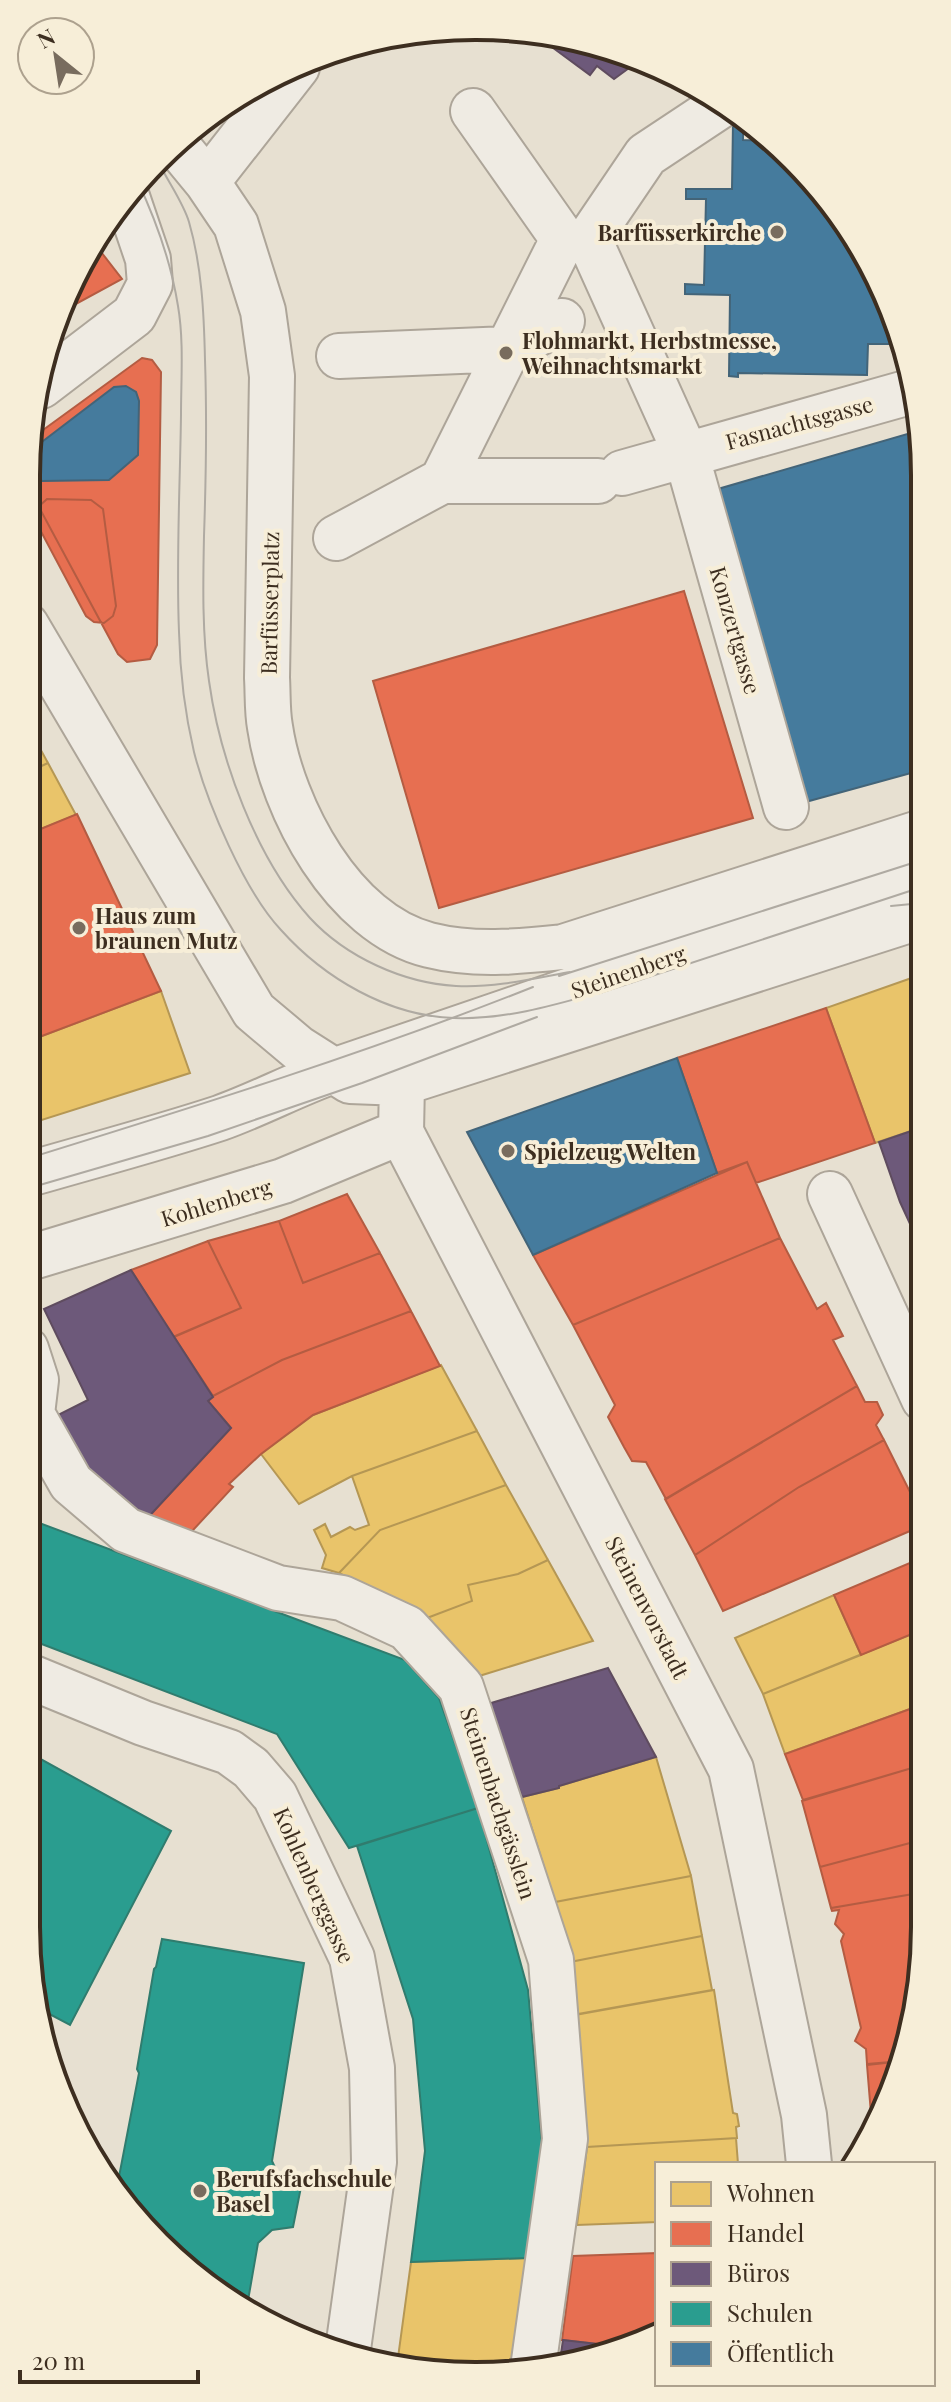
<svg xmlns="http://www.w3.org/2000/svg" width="951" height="2402" font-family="'Playfair Display',serif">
<rect width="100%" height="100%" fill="#e7e0d1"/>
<path fill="#e9c46a" stroke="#b59754" stroke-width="2" d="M26,723l22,40 -22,10z
M48,763l28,52 -50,20v-62z
M923,974v153l-48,16 -49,-135z
M161,991l29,82 -164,52v-83z
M441,1365l36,66 -125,45 -53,28 -38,-50 52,-39z
M477,1431l29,54 -126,45 -41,43 -17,-5 4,-13 -12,-25 11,-6 6,13 19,-10 5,3 14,-5 -17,-49z
M506,1485l42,75 -30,14 -50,11 4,16 -45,17 -88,-45 41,-43z
M548,1560l45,81 -114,35 -52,-58 45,-17 -4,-16 50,-11z
M834,1595l27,60 -98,39 -28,-56z
M924,1629v75l-139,50 -22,-60z
M656,1757l35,119 -136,26 -33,-105 37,-9v-2z
M691,1876l11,60 -132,26 -15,-60z
M702,1936l10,54 -134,24 -8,-52z
M714,1990l19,123 4,1 2,12 -3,1 1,11 -150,9 -12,-132z
M736,2138l2,26h-81v58l-80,3 10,-78z
M528,2258l-15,111 -97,3 -19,-7 14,-103z"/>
<path fill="#e76f51" stroke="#b45c42" stroke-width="2" d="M98,248l24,31 -59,32 -1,-1z
M142,358l10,2 9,12 -4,273 -7,14 -23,3 -9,-8 -92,-171v-7l6,-38z
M47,499l44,1 12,9 13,97 -3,10 -9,7 -10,-1 -8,-6 -49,-92 -1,-15z
M684,591l69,227 -314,90 -66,-227z
M77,814l84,177 -135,51v-207z
M826,1008l49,135 -119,40 -9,-21 -30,11 -40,-115z
M747,1162l33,76 -207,87 -40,-70z
M347,1194l33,59 -77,30 -24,-62z
M279,1221l24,62 77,-30 31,58 -129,49 -69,36 -39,-59 67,-29 -33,-67z
M780,1238l37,71 9,-6 17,33 -10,4 24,46 -191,113 -20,-37 -14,-1 -8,-14 -16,-30 7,-12 -42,-80z
M208,1241l33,67 -68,29 -42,-67z
M411,1311l29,55 -127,49 -52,39 -32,30 4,3 -52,56 -40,-18 90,-97 -23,-27 5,-5 69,-36z
M857,1386l8,16h12l6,13 -7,10 8,15 -85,47 -104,68 -30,-56z
M884,1440l40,80v5l-201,86 -28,-56 104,-68z
M924,1557v72l-63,26 -27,-60z
M924,1704l1,58 -13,4v2l-109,32 -18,-46z
M925,1762v77l-105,28 -18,-66 110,-33v-2z
M925,1839v53l-94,16 -11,-41z
M925,1892v34l-22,135 -36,3 -1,-15 -11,-8 6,-13 -20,-87 3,-7 -9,-10 4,-14 -7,1 -1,-3z
M903,2061l-2,10 -29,55 -5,-61z
M657,2253v76l-42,17 -53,-6 11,-84z"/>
<path fill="#6d597a" stroke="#5f4c5f" stroke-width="2" d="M541,39l79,11 20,10 -26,19 -17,-13 -7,9z
M923,1127v125l-23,-50 -21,-60z
M131,1270l82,127 -5,4 23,27 -90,97 -52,-47 -43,-57 42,-21 -44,-91z
M608,1668l48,89 -97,29v2l-37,9 -34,-93z
M563,2340l52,6 -56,21z"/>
<path fill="#2a9d8f" stroke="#307c6e" stroke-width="2" d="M26,1518l379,142 34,38 39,110 -129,40 -72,-114 -251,-96z
M26,1751l145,80 -101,194 -30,-16 -14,-83z
M478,1808l50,182 14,155 -14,113 -117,4 14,-111 -12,-132 -56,-173z
M162,1939l142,24 -32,198 6,13 23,13 -8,40 -21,3 -14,13 -12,69 -109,-89 -20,-36 22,-114 -2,-4 17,-100 2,-2z"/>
<path fill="#457b9d" stroke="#436478" stroke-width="2" d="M733,123h10v17l26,1 45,38 65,98 20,67h-31l-1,31 -129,-2v4l-9,-1 1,-81 -45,-1v-10l19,1 2,-86h-20v-10h46z
M126,386l10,6 3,9 -1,54 -29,25 -67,1 -8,-7 -6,-10 2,-13 84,-64z
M921,430l1,340 -120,33 -91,-312z
M677,1058l40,115 -184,82 -66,-123z"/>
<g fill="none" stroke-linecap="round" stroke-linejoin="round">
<defs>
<path id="street" d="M726,102l-80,53 -57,84 97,215 100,353
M179,148l28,34 29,43 27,86 9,65 -5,302c1,16 0,33 3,49 12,81 73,197 159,218 44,11 88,7 134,2l359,-115
M207,182l90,-115
M339,356l169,-7 54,-28
M41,386l93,-71 16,-31 -2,-25 -21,-62
M622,473l291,-82
M442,481h156
M336,538l106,-57 121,-242 -90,-128
M26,625l228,386 44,37 52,33 52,2 520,-167
M402,1083l-1,49 330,637 73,346 5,49
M26,1175c65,-19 130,-36 194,-57 39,-14 74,-33 113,-47l589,-201
M830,1194l94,205
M26,1259l257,-78 118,-49
M26,1349l10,31 -4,34 39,69 55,47 152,58 64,10 65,30 54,59 90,273 14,179 -32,229
M26,1675l117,48 86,29 22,16 24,28 77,162 20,110 2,94 -26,187"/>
</defs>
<use href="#street" stroke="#ada599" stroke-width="48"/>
<use href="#street" stroke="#efebe3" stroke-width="44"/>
<path stroke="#afaaa2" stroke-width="2" d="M159,163c9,19 24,39 30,59 13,45 15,93 16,138 2,59 1,118 -1,176 -1,48 -2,98 5,145 11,79 47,177 101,237 36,39 93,65 146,68 38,2 76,-7 114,-14
M137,180c19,40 34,82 41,126 6,35 3,73 3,109 -1,72 -5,145 -2,217 1,39 6,82 15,120 13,51 51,140 87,178 43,48 107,86 173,88 52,2 104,-14 154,-28
M891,906l31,-3
M559,976l363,-116
M597,994l325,-107
M26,1159c171,-53 341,-106 507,-172
M26,1189l182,-53 154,-53 175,-66"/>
</g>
<g fill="#786c5e" stroke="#f7eed8" stroke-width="3">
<circle cx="777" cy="232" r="8"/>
<circle cx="506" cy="353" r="8"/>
<circle cx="79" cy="928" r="8"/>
<circle cx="508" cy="1151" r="8"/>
<circle cx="200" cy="2191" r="8"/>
</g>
<g text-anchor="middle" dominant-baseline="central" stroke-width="8" stroke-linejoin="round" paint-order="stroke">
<g font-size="22" font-weight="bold" fill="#3d2e20" stroke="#f7eed8" text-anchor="start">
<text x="761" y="232" text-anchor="end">Barfüsserkirche</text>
<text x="522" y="340">Flohmarkt, Herbstmesse,<tspan x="522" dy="25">Weihnachtsmarkt</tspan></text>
<text x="95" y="915">Haus zum<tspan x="95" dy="25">braunen Mutz</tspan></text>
<text x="524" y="1151">Spielzeug Welten</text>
<text x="216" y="2178">Berufsfachschule<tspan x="216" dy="25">Basel</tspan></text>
</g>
<g font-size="22" fill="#3d2e20" stroke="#f7eed8">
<text transform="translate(799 422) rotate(-15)">Fasnachtsgasse</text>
<text transform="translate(269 603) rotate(-89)">Barfüsserplatz</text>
<text transform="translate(736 630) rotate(74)">Konzertgasse</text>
<text transform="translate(628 971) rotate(-19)">Steinenberg</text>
<text transform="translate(216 1202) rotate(-17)">Kohlenberg</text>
<text transform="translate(648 1607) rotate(63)">Steinenvorstadt</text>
<text transform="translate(499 1803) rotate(72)">Steinenbachgässlein</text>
<text transform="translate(315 1885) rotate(66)">Kohlenberggasse</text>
</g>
</g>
<path d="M0 0H951V2402H0ZM475 40H476A435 435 0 0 1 911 475V1927A435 435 0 0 1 476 2362H475A435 435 0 0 1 40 1927V475A435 435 0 0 1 475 40Z" fill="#f7eed8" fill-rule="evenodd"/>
<path fill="none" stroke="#3d2e20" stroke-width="4" d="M475 40H476A435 435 0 0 1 911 475V1927A435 435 0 0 1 476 2362H475A435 435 0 0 1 40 1927V475A435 435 0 0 1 475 40Z"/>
<rect x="655" y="2162" width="280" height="224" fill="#f7eed8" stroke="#ada18e" stroke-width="2"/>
<rect x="671" y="2182" width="40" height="24" fill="#e9c46a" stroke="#ada18e" stroke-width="2"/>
<text x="727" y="2202" font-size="24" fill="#3d2e20">Wohnen</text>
<rect x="671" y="2222" width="40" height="24" fill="#e76f51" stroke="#ada18e" stroke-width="2"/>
<text x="727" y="2242" font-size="24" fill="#3d2e20">Handel</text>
<rect x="671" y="2262" width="40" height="24" fill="#6d597a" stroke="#ada18e" stroke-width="2"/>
<text x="727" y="2282" font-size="24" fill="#3d2e20">Büros</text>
<rect x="671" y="2302" width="40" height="24" fill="#2a9d8f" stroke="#ada18e" stroke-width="2"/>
<text x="727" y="2322" font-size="24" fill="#3d2e20">Schulen</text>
<rect x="671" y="2342" width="40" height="24" fill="#457b9d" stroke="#ada18e" stroke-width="2"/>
<text x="727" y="2362" font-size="24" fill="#3d2e20">Öffentlich</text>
<g transform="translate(56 56) rotate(330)"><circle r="38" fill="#f7eed8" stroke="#ada18e" stroke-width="2"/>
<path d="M0-6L14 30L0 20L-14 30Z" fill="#786c5e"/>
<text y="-12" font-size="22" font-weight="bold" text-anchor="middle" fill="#3d2e20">N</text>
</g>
<path d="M20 2370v12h178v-12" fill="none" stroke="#3d2e20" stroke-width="4"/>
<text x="32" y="2370" font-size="24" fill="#3d2e20" stroke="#f7eed8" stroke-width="6" paint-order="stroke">20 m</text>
</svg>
